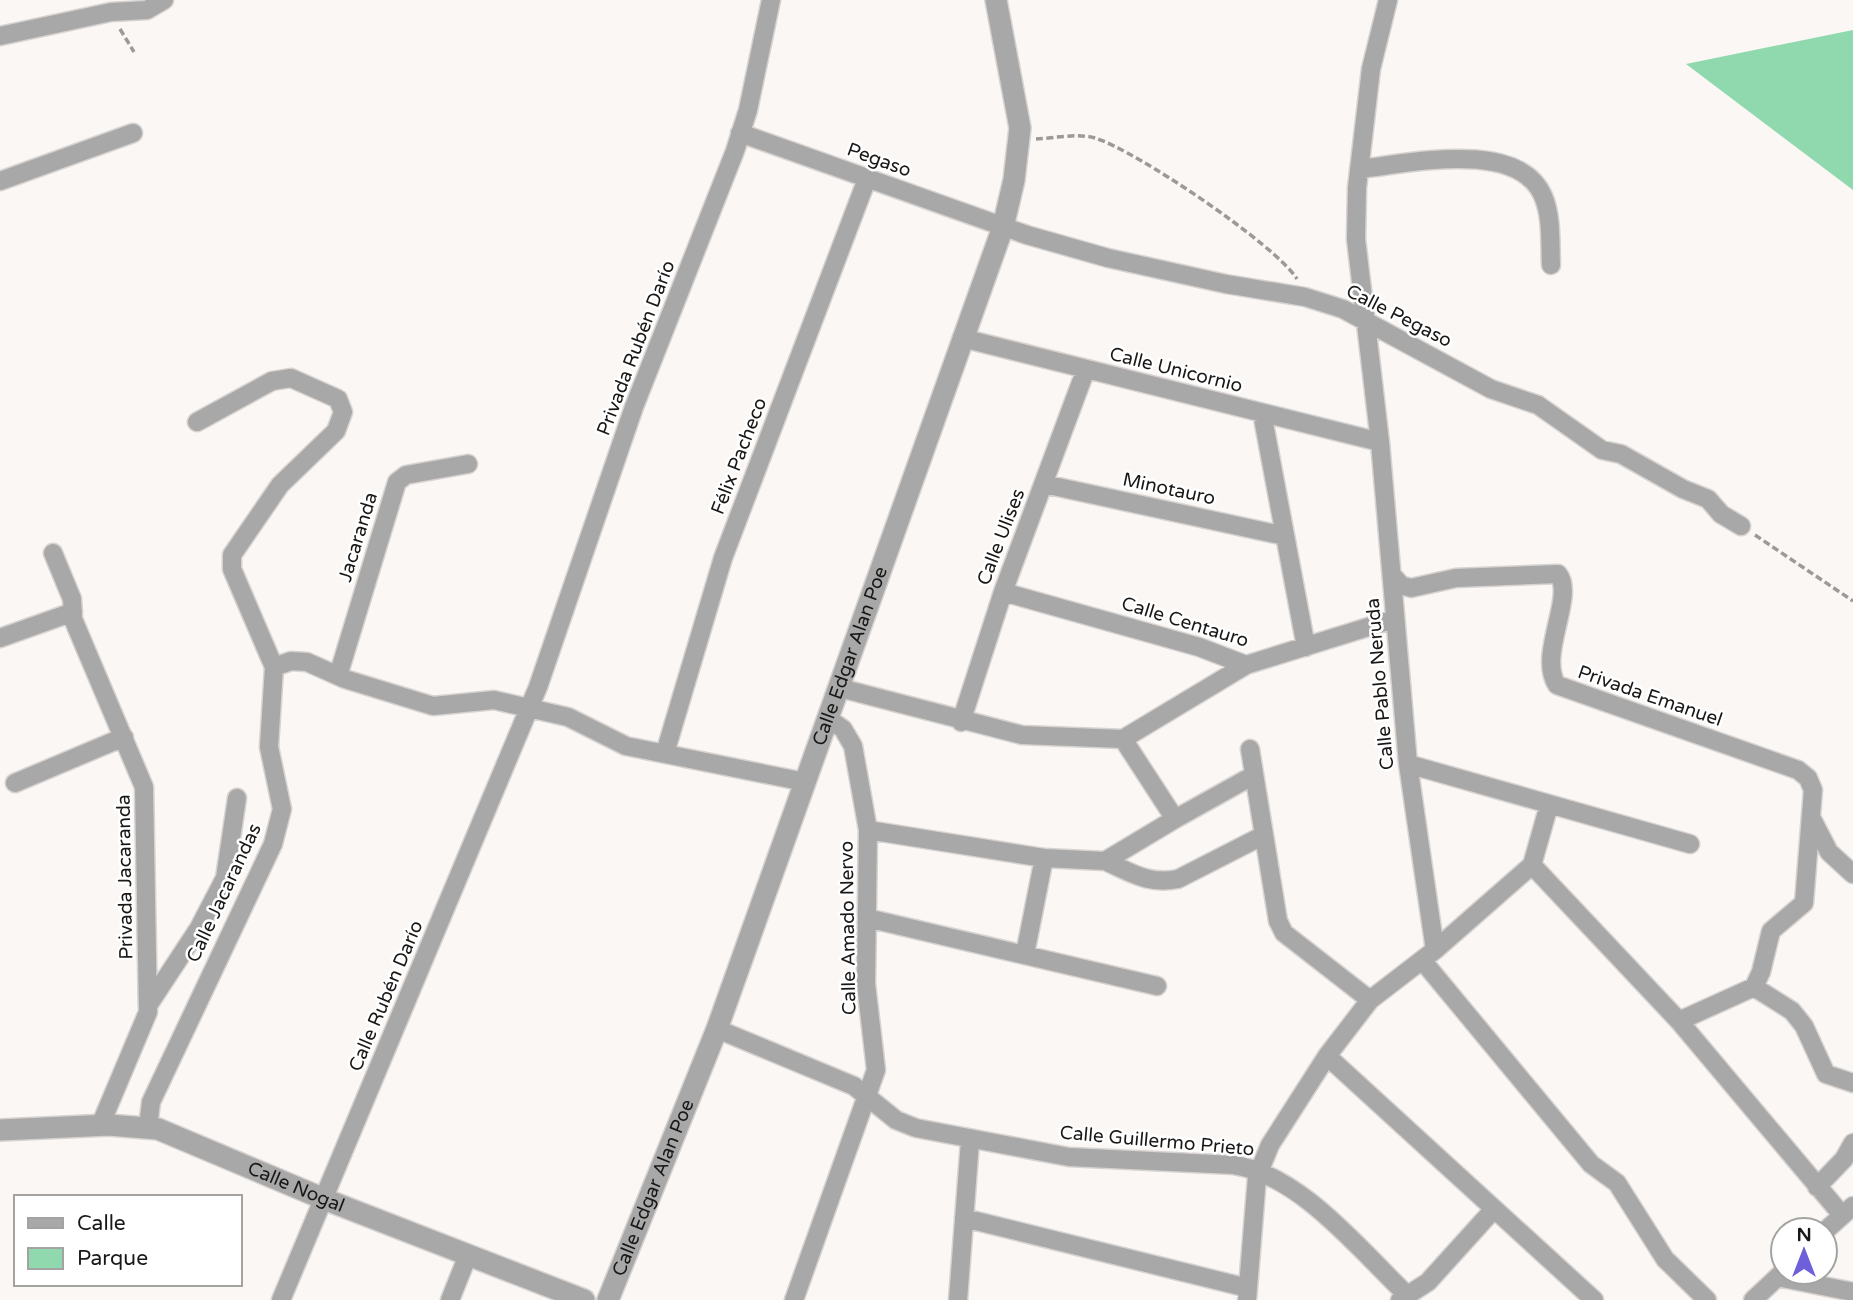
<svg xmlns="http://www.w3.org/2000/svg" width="1853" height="1300" font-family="'Varela Round',sans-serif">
<rect width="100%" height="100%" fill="#fbf7f5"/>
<path fill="#90d8ad" d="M1853,30v160l-167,-126z"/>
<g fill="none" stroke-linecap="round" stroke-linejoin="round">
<defs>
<path id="minor" d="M1388,0l-17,69 -14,119 -1,51 24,203 28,322 27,186
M0,36l111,-24 36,-2 17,-10
M740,133l287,102 81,23 118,26 79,13 38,12 148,80 47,16 64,45 19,4 62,35 25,10 13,15 20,12
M1359,169c49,-5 159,-31 184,27 9,20 7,48 8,69
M0,181l133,-48
M962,338l418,104
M1262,413l44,234
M1044,484l241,52
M53,553l19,46 1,20 71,168 4,225 -48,114
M1392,575l9,10 10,3 45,-10 102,-4c18,22 -21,81 -1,111l241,85 10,8 5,12 -9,113 -33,28 -10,41 -7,15 -75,34
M1003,592l196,55 47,18
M0,638l73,-26
M274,667l17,-6 16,1 38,17 88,27 61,-6 74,17 58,29 179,36
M338,676l59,-194 9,-7 62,-11
M840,688l182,47 101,4 123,-74 148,-46
M961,722l42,-130 83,-223
M1250,749l28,172 6,12 86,67
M665,753l58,-195 144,-379
M1408,764l282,80
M15,783l109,-46
M1175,819l79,-44
M1812,819l17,33 24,22
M868,830l176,28 61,3 70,-42 -52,-80
M1105,861c27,12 44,24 73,18l86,-44
M1532,865l147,156 163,194
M867,918l290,68
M1025,954l19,-96
M1422,960l169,204 26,19 48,76 42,41
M1754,987l38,24 12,15 22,48 27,9
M149,1004l50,-76 26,-50 12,-80
M717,1029l137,57 42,34 20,8 153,29 165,8c66,10 124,83 172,129
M1327,1056l267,244
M148,1127l3,-25 122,-258 9,-35 -13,-62 5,-80 -42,-98v-14l48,-70 56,-54 7,-19 -5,-13 -47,-21 -19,3 -75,41
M1817,1187l27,-28 9,-16
M964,1218l284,70
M1825,1231l28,-25
M1778,1277l75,15
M281,1300l257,-613 96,-280 101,-256 13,-41 23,-110
M450,1300l18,-45
M794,1300l82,-230 -10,-86 2,-154 -15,-84 -10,-17 -14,-10
M958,1300l12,-159
M1247,1300l10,-123 13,-32 57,-89 43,-56 65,-50 97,-85 17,-60
M1400,1300l28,-18 66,-73
M1753,1300l30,-28"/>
<g id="tertiary">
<path id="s1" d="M0,1130l109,-5 49,4 166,70 260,101"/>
<path id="s2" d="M608,1300l109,-271 286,-802 11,-47 6,-52 -24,-128"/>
</g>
</defs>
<use href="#minor" stroke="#d7d3d1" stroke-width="21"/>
<use href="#tertiary" stroke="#d7d3d1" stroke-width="24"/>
<path stroke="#9c9a98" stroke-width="3.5" stroke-dasharray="7 3.5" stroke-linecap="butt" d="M120,29l14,23
M1036,139c18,-1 42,-6 59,-1 40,12 181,107 202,141
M1755,535l98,66"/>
<use href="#minor" stroke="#a7a8a7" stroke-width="18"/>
<use href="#tertiary" stroke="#a7a8a7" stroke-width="21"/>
</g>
<g text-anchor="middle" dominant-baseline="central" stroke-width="5" stroke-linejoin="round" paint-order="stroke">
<g font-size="19" fill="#191817" stroke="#fff">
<text transform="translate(879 160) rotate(20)">Pegaso</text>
<text transform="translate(1399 316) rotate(27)">Calle Pegaso</text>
<text transform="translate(636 348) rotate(-69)">Privada Rubén Darío</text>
<text transform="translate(1176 370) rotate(14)">Calle Unicornio</text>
<text transform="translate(739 456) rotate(-69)">Félix Pacheco</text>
<text transform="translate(1169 489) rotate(12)">Minotauro</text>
<text transform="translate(358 537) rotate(-73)">Jacaranda</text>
<text transform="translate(1001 537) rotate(-69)">Calle Ulises</text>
<text transform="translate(1185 622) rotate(17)">Calle Centauro</text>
<text stroke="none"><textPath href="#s2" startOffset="688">Calle Edgar Alan Poe</textPath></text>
<text transform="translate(1380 684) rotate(-95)">Calle Pablo Neruda</text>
<text transform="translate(1650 696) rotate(19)">Privada Emanuel</text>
<text transform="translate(125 877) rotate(-91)">Privada Jacaranda</text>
<text transform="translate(224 893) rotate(-65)">Calle Jacarandas</text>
<text transform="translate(848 928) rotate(-91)">Calle Amado Nervo</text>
<text transform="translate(386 996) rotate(-67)">Calle Rubén Darío</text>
<text transform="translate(1157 1141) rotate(5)">Calle Guillermo Prieto</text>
<text stroke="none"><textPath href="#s1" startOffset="308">Calle Nogal</textPath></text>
<text stroke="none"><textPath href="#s2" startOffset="121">Calle Edgar Alan Poe</textPath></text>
</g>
</g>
<rect x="14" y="1195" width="228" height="91" fill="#ffffff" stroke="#a3a3a2" stroke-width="2"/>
<rect x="28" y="1218" width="35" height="10" fill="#a7a8a7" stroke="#a3a3a2" stroke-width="2"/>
<text x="77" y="1230" font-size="21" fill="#191817">Calle</text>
<rect x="28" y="1248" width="35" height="21" fill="#90d8ad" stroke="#a3a3a2" stroke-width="2"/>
<text x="77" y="1265" font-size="21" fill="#191817">Parque</text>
<g transform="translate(1804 1251)"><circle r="33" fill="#ffffff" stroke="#a3a3a2" stroke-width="2"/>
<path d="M0-5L12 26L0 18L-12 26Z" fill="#6d60da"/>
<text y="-10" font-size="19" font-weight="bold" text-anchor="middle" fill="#191817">N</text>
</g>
</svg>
